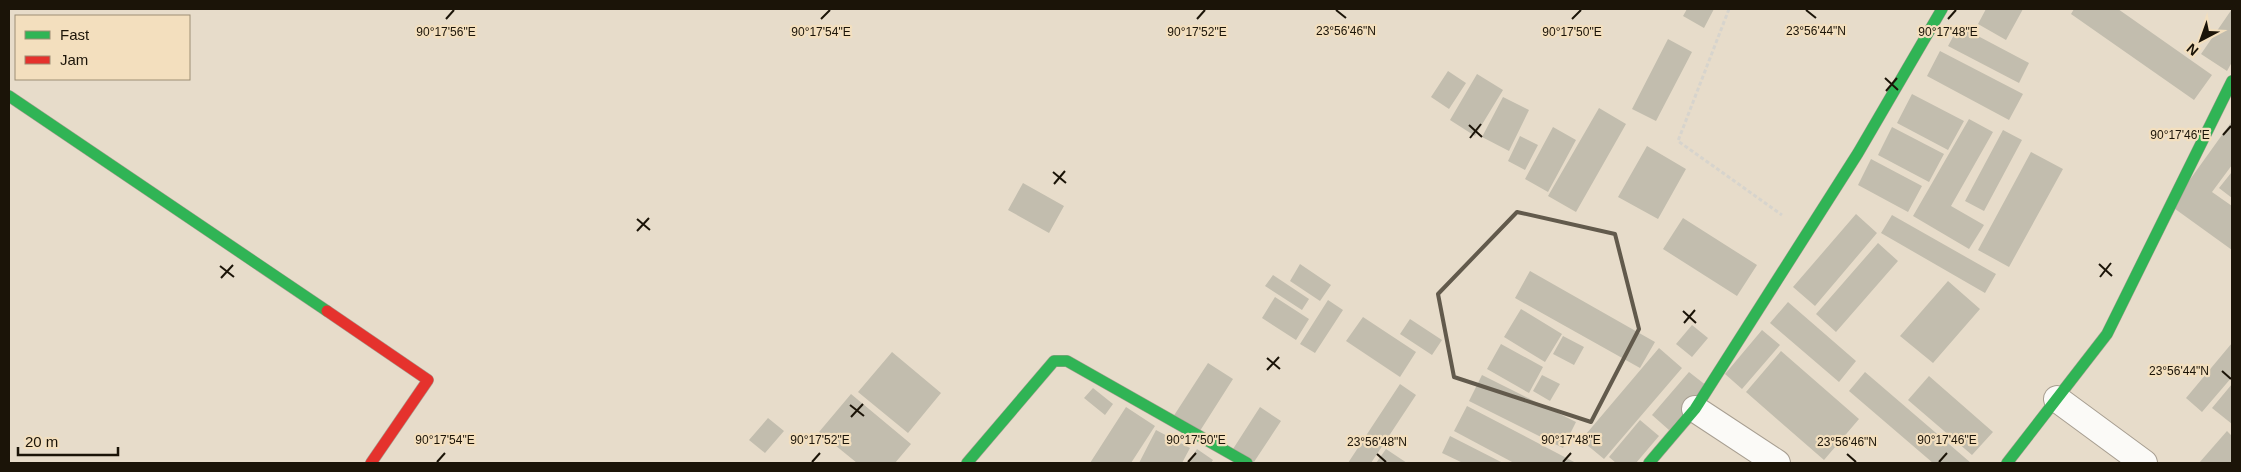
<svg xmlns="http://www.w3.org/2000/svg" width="2241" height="472" font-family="Helvetica,sans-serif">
<rect width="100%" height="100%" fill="#e7dcca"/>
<path fill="#c2bdae" d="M1687,9h27l-10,19 -21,-12z
M1986,9h37l-17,31 -28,-16z
M2074,9h44l94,66 -18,25 -123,-86z
M2232,9v53l-5,9 -26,-17z
M1959,26l70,37 -10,20 -71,-37z
M1668,39l24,13 -36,69 -24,-12z
M1940,51l83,43 -14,26 -82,-44z
M1448,71l18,12 -17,26 -18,-12z
M1477,74l26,16 -28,46 -25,-16z
M1912,94l52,27 -16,29 -51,-27z
M1503,97l26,13 -20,41 -27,-14z
M1599,108l27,16 -50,88 -28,-16z
M1969,119l24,13 -42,74 33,19 -15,24 -56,-33z
M2232,121v44l-20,27 20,14v44l-61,-44z
M1553,127l23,13 -28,52 -23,-13z
M1892,127l52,27 -15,28 -51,-27z
M2003,130l19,10 -38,71 -19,-10z
M1520,136l18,9 -13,25 -17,-9z
M1647,146l39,23 -28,50 -40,-22z
M2031,152l32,17 -54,98 -31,-17z
M1871,159l51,27 -14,26 -50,-27z
M2231,173l1,1v24l-13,-10z
M1023,183l41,23 -15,27 -41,-23z
M1856,214l21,19 -62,73 -22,-19z
M1892,215l104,59 -11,19 -104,-60z
M1683,218l74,47 -20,31 -74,-47z
M1878,243l20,18 -62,71 -20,-18z
M1300,264l31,21 -11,16 -30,-20z
M1530,271l125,71 -15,26 -125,-70z
M1273,275l36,24 -7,11 -37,-24z
M1948,281l32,28 -47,54 -33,-27z
M1275,297l34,22 -13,21 -34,-22z
M1328,300l15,10 -28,43 -15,-9z
M1788,302l68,59 -17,21 -69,-59z
M1521,309l41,25 -17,28 -41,-25z
M1363,317l53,35 -16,25 -54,-36z
M1410,319l32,21 -10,15 -32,-21z
M1692,325l16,13 -16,19 -16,-13z
M1762,330l18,15 -38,44 -17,-15z
M1563,336l21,11 -10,18 -21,-11z
M2232,343v34l-30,35 -16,-14z
M1501,344l42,23 -14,26 -42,-24z
M1659,348l23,20 -78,91 -23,-19z
M1781,351l78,68 -35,41 -78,-68z
M892,352l49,41 -33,40 -50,-41z
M1208,363l25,16 -35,55 -25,-17z
M1689,372l18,14 -38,44 -17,-15z
M1865,372l106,91h-38l-84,-72z
M1482,375l94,47 -13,26 -94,-47z
M1542,375l18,9 -10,17 -17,-10z
M1929,376l64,56 -21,23 -64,-55z
M1400,384l16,11 -45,68h-23z
M2232,384v40l-20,-16z
M1093,388l20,16 -8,11 -21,-17z
M851,394l60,50 -16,19h-38l-38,-31z
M1467,406l109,57h-62l-60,-32z
M1126,407l29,19 -24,37h-41z
M1260,407l21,14 -27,41 -21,-13z
M768,418l16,13 -19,22 -16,-13z
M1640,420l19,16 -23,27h-20l-7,-6z
M1156,430l34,18 -8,15h-43z
M2227,431l5,5v27h-33z
M1450,436l53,27h-40l-21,-10z
M1197,449l16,11 -2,3h-23z
M1386,449l21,14h-31z"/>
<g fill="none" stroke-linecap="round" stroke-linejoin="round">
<defs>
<path id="street" d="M2057,399l87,64
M1695,409l82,54"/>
<path id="fast" d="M9,96l318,215
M967,463l87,-102h13l180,102
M1649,463l46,-54 163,-256 84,-144
M2007,463l100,-129 125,-253"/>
<path id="jam" d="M327,311l101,69 -57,83"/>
</defs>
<use href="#street" stroke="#a79e91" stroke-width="28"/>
<use href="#fast" stroke="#a79e91" stroke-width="12"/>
<use href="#jam" stroke="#a79e91" stroke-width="12"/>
<path stroke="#d7d4cd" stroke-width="3" stroke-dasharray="4 2.5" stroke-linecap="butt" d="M1729,9l-51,132 104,74"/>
<use href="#street" stroke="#fbfaf7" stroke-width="26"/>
<use href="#fast" stroke="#30b455" stroke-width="11"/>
<use href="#jam" stroke="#e5322d" stroke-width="11"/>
</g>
<path fill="none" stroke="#625a4c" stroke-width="4" stroke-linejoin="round" d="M1517,212l98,22 24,95 -48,93 -137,-45 -16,-83z"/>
<path fill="none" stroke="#1b1408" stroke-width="2" d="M1336,10l10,8M1806,10l10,8M446,19l8,-9M821,19l9,-9M1197,19l8,-9M1572,19l9,-9M1948,19l8,-9M1885,78l13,12M1886,91l11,-13M1469,125l13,12M2223,135l8,-9M1470,138l11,-14M1053,172l13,11M1054,184l11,-13M637,219l13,11M637,231l12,-13M2099,264l13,12M220,266l14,11M2100,277l11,-14M221,278l12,-13M1683,311l13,12M1684,323l11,-13M1267,358l13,11M1267,370l12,-13M2222,371l9,8M850,405l14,11M851,417l12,-13M1377,454l9,8M1847,454l9,8M437,462l8,-9M812,462l8,-9M1188,462l8,-9M1563,462l8,-9M1939,462l8,-9"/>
<g font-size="12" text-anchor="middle" fill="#1b1408" stroke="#f3dfbe" stroke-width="4.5" stroke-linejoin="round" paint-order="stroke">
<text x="1346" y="35">23°56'46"N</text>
<text x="1816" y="35">23°56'44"N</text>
<text x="821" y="36">90°17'54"E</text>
<text x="446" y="36">90°17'56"E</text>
<text x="1197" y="36">90°17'52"E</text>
<text x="1572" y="36">90°17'50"E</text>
<text x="1948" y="36">90°17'48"E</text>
<text x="2180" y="139">90°17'46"E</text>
<text x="2179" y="375">23°56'44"N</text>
<text x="445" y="444">90°17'54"E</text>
<text x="820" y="444">90°17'52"E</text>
<text x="1196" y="444">90°17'50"E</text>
<text x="1571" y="444">90°17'48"E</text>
<text x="1947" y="444">90°17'46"E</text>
<text x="1377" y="446">23°56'48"N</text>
<text x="1847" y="446">23°56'46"N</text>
</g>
<rect width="2241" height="472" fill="none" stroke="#1b1408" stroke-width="20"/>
<rect x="15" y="15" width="175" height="65" fill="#f3dfbe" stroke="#9d8e75"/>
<rect x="25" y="31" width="25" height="8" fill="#30b455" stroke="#9d8e75"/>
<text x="60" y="40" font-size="15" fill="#1b1408">Fast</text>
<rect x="25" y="56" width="25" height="8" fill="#e5322d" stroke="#9d8e75"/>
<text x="60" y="65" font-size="15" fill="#1b1408">Jam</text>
<g transform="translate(2201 40) rotate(221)" stroke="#f3dfbe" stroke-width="4" paint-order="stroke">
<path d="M0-4L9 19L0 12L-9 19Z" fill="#1b1408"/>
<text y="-8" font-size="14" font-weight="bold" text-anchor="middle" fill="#1b1408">N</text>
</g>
<path d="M18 447v8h100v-8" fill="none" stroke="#1b1408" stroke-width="2.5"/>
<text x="25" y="447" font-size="15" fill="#1b1408" stroke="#f3dfbe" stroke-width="4" paint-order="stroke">20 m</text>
</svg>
